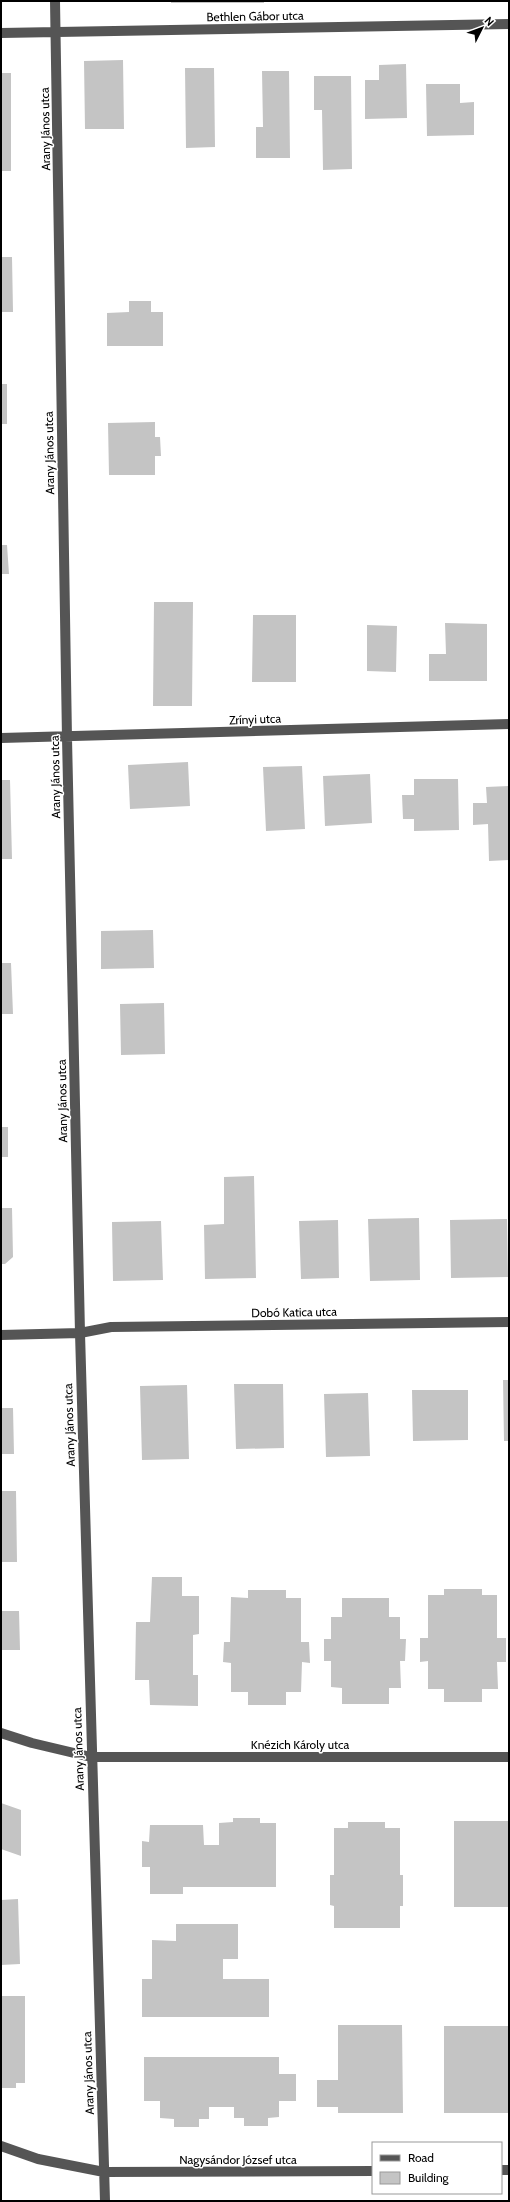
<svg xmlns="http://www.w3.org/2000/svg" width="510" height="2202" font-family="Cabin,sans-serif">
<rect width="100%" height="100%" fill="#fff"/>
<path fill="#c4c4c4" d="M171,1h93v2h-93z
M123,60l1,69h-39l-1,-68z
M406,64l1,54 -42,1v-39h14v-15z
M185,68h29l1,79 -29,1z
M262,71h27l1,87h-34v-31h7z
M1,73h10v98h-10z
M314,76h37l1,93 -29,1 -1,-60h-8z
M426,84h34v19l14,-1v33l-47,1z
M1,257h11l1,55h-12z
M129,301h22v11h12v34h-56v-33l22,-1z
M1,384h6v40h-6z
M155,422v15h5l1,19h-6v19h-46l-1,-52z
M1,545h6l2,29h-8z
M154,602h39l-1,104h-39z
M253,615h43v67h-44z
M445,623l42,1v57h-58v-27h17z
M367,625l30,1 -1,46 -29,-1z
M188,762l2,44 -60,3 -2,-44z
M302,766l3,63 -39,2 -3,-64z
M370,774l2,49 -47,3 -2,-50z
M414,779h44l1,51 -45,1v-12h-11l-1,-24h12z
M1,780h9l2,79h-11z
M509,786v74l-20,1 -1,-37 -15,1v-22h14l-1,-16z
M153,930l1,38 -53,1v-38z
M1,963h10l2,51h-12z
M164,1003l1,51 -44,1 -1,-51z
M1,1127h7v30h-7z
M254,1176l2,102 -51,1 -1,-54 20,-1v-47z
M1,1208h11l1,49 -8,7h-4z
M419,1218l1,62 -50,1 -2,-62z
M507,1219l1,58 -57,1 -1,-58z
M338,1220l1,58 -38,1 -2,-58z
M161,1221l2,59 -50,1 -1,-59z
M503,1380h6v61h-5z
M234,1384h49l1,64 -48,1z
M187,1385l2,74 -47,1 -2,-74z
M412,1390h56v50l-55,1z
M368,1393l2,63 -44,1 -2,-63z
M1,1408h12l1,46h-13z
M1,1491h15l1,71h-16z
M152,1577h30v19h17v38l-6,1v40h5v31l-48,-1 -1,-25h-14l1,-58h14z
M444,1589h38v6h15v43h9v24h-9l1,27h-16v13h-38v-13h-16v-28l-8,1v-24h8v-43h16z
M248,1590h38v8h15v44h8l1,21 -8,-1 -1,30h-15v13h-38v-13h-17v-29l-8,-1 1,-20h6l1,-45 17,1z
M342,1598h47v19h11v22h6l-1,22h-5l1,27h-12v16h-47v-16l-11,-1v-26h-7v-22h7v-22h11z
M1,1611h18l1,39h-19z
M1,1803l20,7v46l-20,-7z
M233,1818h27v5h16v64h-93v7h-33v-27h-8v-26l7,1 1,-17h53l1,20h15v-22l14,-1z
M454,1821h55v86h-55z
M348,1822h37v6h15v47h3v31h-3v22h-66v-22l-4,-1v-30h4v-47h14z
M18,1899l2,65 -19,1v-65z
M176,1924h62v35h-15v20h46v38h-127v-38h10v-39l24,1z
M1,1996h24v87h-9v5h-15z
M338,2025h64l1,88h-65v-6h-21v-27h21z
M444,2026h64v87h-64z
M144,2057h135v17h17v27h-17v16l-11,1v8h-24v-8h-10v-11h-25v12h-10v8h-25v-8l-14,-1v-17h-16z"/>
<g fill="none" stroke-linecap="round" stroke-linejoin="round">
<path stroke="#555" stroke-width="10" d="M55,1l12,737 13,595 25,868
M1,33l508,-9
M1,738l508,-14
M1,1335l79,-2 31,-6 398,-5
M1,1733l31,10 59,14h418
M1,2146l37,13 66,13 269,-1
M501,2170h8"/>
</g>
<g text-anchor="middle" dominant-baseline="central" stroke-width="3" stroke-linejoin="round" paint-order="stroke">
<g font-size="12" fill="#000" stroke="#fff">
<text transform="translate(255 16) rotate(-1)">Bethlen Gábor utca</text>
<text transform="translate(45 129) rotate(-91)">Arany János utca</text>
<text transform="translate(49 453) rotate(-91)">Arany János utca</text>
<text transform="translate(255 719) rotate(-2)">Zrínyi utca</text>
<text transform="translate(55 777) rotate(-91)">Arany János utca</text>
<text transform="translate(62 1101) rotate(-91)">Arany János utca</text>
<text transform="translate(294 1312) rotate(-1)">Dobó Katica utca</text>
<text transform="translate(69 1425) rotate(-92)">Arany János utca</text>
<text x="300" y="1744">Knézich Károly utca</text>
<text transform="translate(78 1749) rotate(-92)">Arany János utca</text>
<text transform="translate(88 2073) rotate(-92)">Arany János utca</text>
<text x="238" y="2159">Nagysándor József utca</text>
</g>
</g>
<rect width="510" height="2202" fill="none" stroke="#000000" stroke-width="4"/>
<rect x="372" y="2142" width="130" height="52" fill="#ffffff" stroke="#999999"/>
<rect x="380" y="2155" width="20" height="6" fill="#555555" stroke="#999999"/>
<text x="408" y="2162" font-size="12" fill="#000000">Road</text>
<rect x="380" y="2172" width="20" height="12" fill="#c4c4c4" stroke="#999999"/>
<text x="408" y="2182" font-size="12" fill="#000000">Building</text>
<g transform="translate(482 28) rotate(48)" stroke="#ffffff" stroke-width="3" paint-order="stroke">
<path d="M0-3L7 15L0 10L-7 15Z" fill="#000000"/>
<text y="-6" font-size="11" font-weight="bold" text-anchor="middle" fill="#000000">N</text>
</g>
</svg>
